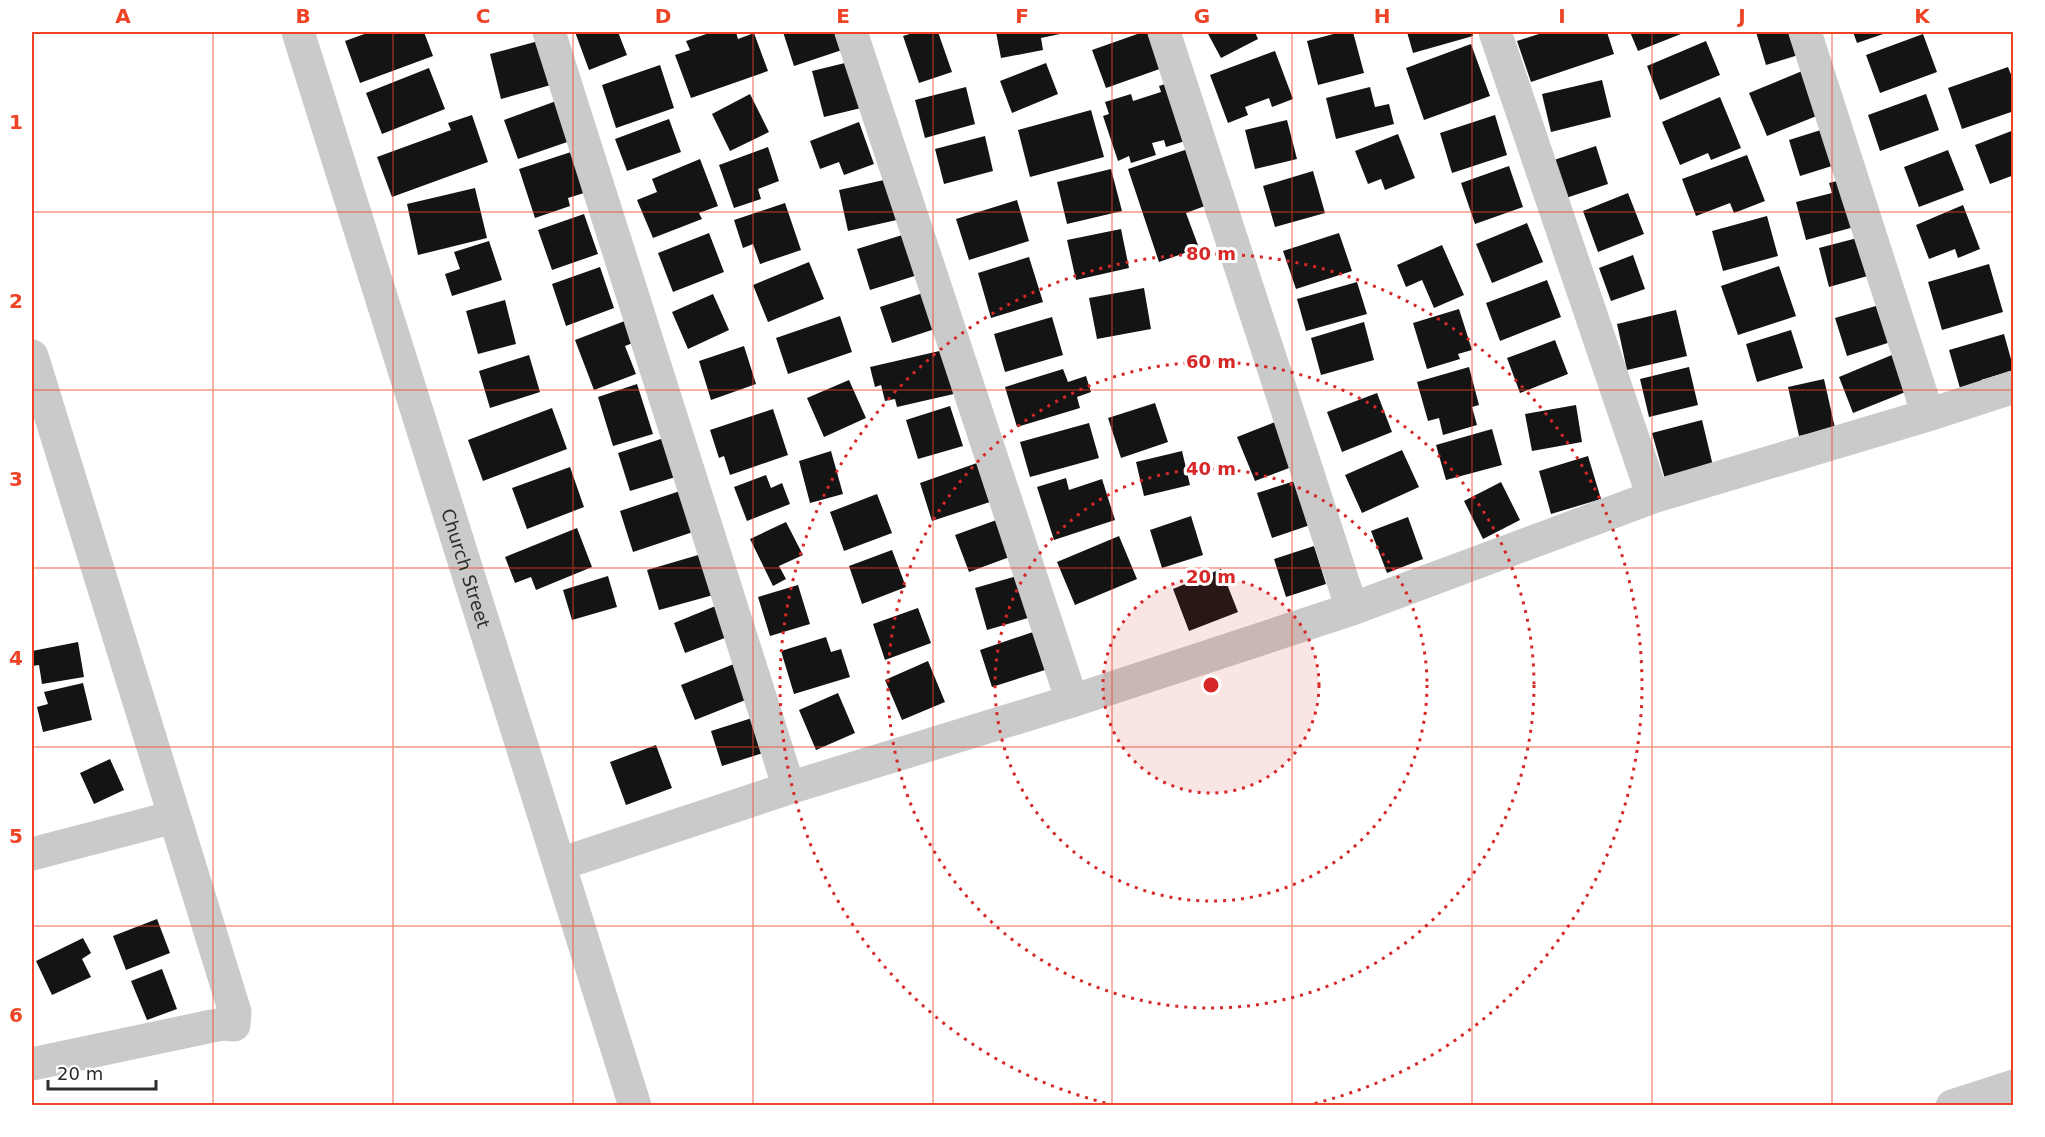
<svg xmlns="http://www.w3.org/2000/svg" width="2045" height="1137" font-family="'DejaVu Sans',sans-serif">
<rect width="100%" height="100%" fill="#fff"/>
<path fill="#141414" d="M370,32h54l9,24 -73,27 -15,-42z
M575,32h43l9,23 -38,15z
M712,32h24l2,7 16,-6 14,38 -77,27 -16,-43 15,-5 -4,-9z
M783,32h56l6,17 -51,17z
M916,32h22l14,40 -33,11 -16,-47z
M996,32h63l1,2 -19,4 2,12 -42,8z
M1143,32h13l12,34 -62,22 -14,-38z
M1207,32h48l3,7 -37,19z
M1341,32h12l11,41 -46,12 -11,-44z
M1407,32h65l1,4 -60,17z
M1545,32h62l7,22 -83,28 -14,-41z
M1630,32h56l-48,19z
M1756,32h42l7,21 -39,12z
M1853,32h36l-32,11z
M1923,34l14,38 -57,21 -14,-38z
M546,39l12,44 -57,16 -11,-45z
M1706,41l14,34 -60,25 -13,-34z
M1471,44l19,52 -66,24 -18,-52z
M1275,51l18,48 -21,8 -3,-9 -24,9 3,8 -20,8 -18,-48z
M849,62l12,46 -37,9 -12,-46z
M1046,63l12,31 -46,19 -12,-32z
M660,65l14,43 -58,20 -14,-43z
M2008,67l6,15v29l-52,18 -14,-41z
M429,68l16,41 -63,25 -16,-41z
M1807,69l17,44 -57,23 -18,-43z
M1177,80l18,58 -29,9 -2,-7 -12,3 4,12 -25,8 -2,-7 -11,5 -15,-45 6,-2 -4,-12 26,-8 2,7 28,-9 -2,-6z
M1602,80l9,37 -60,15 -9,-38z
M966,87l9,37 -50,14 -10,-38z
M1370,87l5,20 14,-3 5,20 -58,15 -10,-41z
M750,94l19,38 -39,19 -18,-37z
M1926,94l13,36 -59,21 -12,-36z
M1720,97l21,51 -30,12 -3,-7 -28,12 -18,-43z
M559,100l14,40 -55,19 -14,-39z
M1091,110l13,47 -74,20 -12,-47z
M472,115l16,47 -96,35 -15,-40 74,-27 -3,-7z
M1495,115l12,40 -55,18 -12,-40z
M669,119l12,33 -54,19 -12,-32z
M1287,120l10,39 -42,10 -10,-39z
M859,122l15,42 -30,11 -5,-13 -19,7 -10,-28z
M1824,129l11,36 -35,11 -11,-36z
M2014,130v45l-24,9 -15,-39z
M1398,134l17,44 -30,12 -4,-11 -13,5 -13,-33z
M985,136l8,35 -49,13 -9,-35z
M1596,146l12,38 -45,15 -12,-38z
M768,147l11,34 -21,8 3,10 -27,9 -15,-43z
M1194,147l19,56 -27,10 13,35 -40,14 -31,-93z
M1948,150l16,40 -45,17 -15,-40z
M571,152l13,41 -16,5 2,8 -35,12 -16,-49z
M1747,155l18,46 -31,12 -4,-10 -34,13 -14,-37z
M700,159l18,47 -19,7 3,6 -49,19 -16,-38 20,-8 -5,-13z
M1509,166l14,41 -48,17 -14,-41z
M1111,169l11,42 -55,13 -10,-42z
M1313,171l12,42 -50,14 -12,-41z
M893,178l8,41 -53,12 -9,-41z
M1845,179l13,47 -52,14 -10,-38 36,-9 -3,-10z
M475,188l12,50 -69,17 -11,-51z
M1628,193l16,41 -46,18 -15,-41z
M1017,200l12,41 -60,19 -13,-41z
M785,203l16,47 -41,14 -7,-20 -10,4 -9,-28z
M1963,205l17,44 -22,9 -3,-9 -26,10 -13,-34z
M584,214l14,40 -46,16 -14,-40z
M1767,216l11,40 -55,15 -11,-40z
M1527,223l16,39 -51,21 -16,-39z
M1121,229l8,39 -53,12 -9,-40z
M912,232l12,41 -54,17 -13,-41z
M709,233l15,39 -51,20 -15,-39z
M1339,233l13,38 -56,18 -13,-38z
M1861,237l10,38 -42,12 -10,-39z
M489,241l13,39 -50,16 -7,-22 15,-5 -6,-17z
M1442,245l22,50 -30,13 -12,-28 -16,7 -9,-22z
M1633,255l12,34 -34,12 -12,-33z
M1029,257l14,45 -52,16 -13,-45z
M809,262l15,37 -56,23 -15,-37z
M1989,264l14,48 -61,18 -14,-48z
M1779,266l17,50 -58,19 -17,-49z
M600,267l14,41 -48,18 -14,-42z
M1547,280l14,37 -61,24 -14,-38z
M1357,282l10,32 -61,17 -9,-32z
M1144,288l7,41 -54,10 -8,-41z
M929,291l12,36 -49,16 -12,-36z
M713,294l16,36 -41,19 -16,-37z
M505,300l11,44 -38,10 -12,-43z
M1886,303l11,37 -50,16 -12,-38z
M1459,309l13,41 -14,4 2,5 -33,10 -14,-46z
M1676,310l11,46 -60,14 -10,-46z
M840,316l12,36 -64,22 -12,-36z
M1052,317l11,38 -58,17 -11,-38z
M630,319l8,22 -13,5 11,28 -42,16 -19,-50z
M1364,322l10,38 -53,15 -10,-37z
M1791,330l12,38 -46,14 -11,-38z
M2004,334l10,36 -33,10 2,8 -21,7 -13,-45z
M1555,340l13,34 -48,19 -13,-35z
M744,346l12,38 -45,16 -12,-39z
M948,349l10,44 -61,14 -2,-8 -10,2 -4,-16 -6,2 -5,-20z
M1899,352l14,37 -60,24 -14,-36z
M529,355l11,37 -50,16 -11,-37z
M1469,367l10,38 -7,2 5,18 -34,10 -4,-17 -11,3 -11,-39z
M1689,367l9,38 -49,12 -9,-38z
M1063,369l5,13 18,-6 5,16 -14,5 3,11 -63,19 -12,-40z
M1824,379l11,49 -36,8 -11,-49z
M849,380l17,38 -42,19 -17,-39z
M637,384l16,50 -40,12 -15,-49z
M1377,393l15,39 -50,20 -15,-40z
M1155,403l13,39 -47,16 -13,-40z
M1576,405l6,37 -50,9 -7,-37z
M950,406l13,40 -45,13 -12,-39z
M552,408l15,41 -84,32 -15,-41z
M773,409l15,46 -58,20 -6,-19 -5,2 -9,-28z
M1280,420l17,45 -42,16 -18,-44z
M1702,420l11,46 -48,13 -13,-46z
M1089,423l10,35 -69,19 -10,-35z
M1492,429l10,36 -56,15 -10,-35z
M670,436l12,39 -52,16 -12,-38z
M1402,450l17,37 -57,26 -17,-38z
M831,451l12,43 -33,9 -11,-42z
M1182,451l8,34 -46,11 -8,-34z
M1588,456l13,43 -50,15 -12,-43z
M977,463l13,39 -58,19 -12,-38z
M570,467l14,40 -57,22 -15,-41z
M766,475l5,13 11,-5 8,21 -43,17 -13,-34z
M1066,478l3,12 33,-11 13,41 -61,20 -17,-53z
M1301,479l15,44 -44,15 -15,-45z
M1501,482l19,38 -37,19 -19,-38z
M686,489l13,41 -66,22 -13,-41z
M877,494l15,39 -48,18 -14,-39z
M1191,516l12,39 -41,13 -12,-38z
M1408,517l15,42 -36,14 -16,-42z
M1002,518l13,37 -46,17 -14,-37z
M786,522l17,33 -24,11 7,13 -13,7 -23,-47z
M577,528l15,39 -56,23 -5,-13 -16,6 -10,-26z
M1119,536l18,43 -62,26 -18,-43z
M1314,546l12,38 -40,13 -12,-38z
M892,550l14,37 -44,17 -13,-38z
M705,553l12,41 -58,16 -12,-40z
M1221,569l17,43 -49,19 -16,-42z
M608,576l9,31 -45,13 -9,-30z
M1017,576l11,42 -41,12 -12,-42z
M798,585l12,39 -40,12 -12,-39z
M718,605l12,31 -45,17 -11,-30z
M918,608l13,35 -46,17 -12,-36z
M1036,631l12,38 -56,18 -12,-37z
M826,637l5,15 10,-3 9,28 -56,17 -13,-43z
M78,642l6,35 -42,7 -3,-19 -7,1v-15z
M928,661l17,41 -43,18 -17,-40z
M734,664l14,35 -53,21 -14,-35z
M83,683l9,37 -49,12 -6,-25 11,-3 -4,-12z
M838,693l17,40 -39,17 -17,-40z
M752,718l11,35 -41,13 -11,-35z
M656,745l16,43 -46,17 -16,-43z
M110,759l14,31 -30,14 -14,-31z
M157,919l13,34 -44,17 -13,-34z
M83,938l8,15 -9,6 9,18 -39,18 -16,-34z
M162,969l15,40 -30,11 -16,-39z"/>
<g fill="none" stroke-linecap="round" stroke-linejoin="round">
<path stroke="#cacaca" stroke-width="33" d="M549,32l240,756
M851,32l221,669
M1164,32l188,577
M1495,32l158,465
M1805,32l123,383
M32,356l203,656 -1,13 -9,-1 -13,2 -180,38
M32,854l142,-37
M560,864l229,-76 283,-87 280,-92 301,-112 275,-82 86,-28
M1952,1106l62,-20"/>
<path stroke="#cacaca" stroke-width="33" id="s1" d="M298,32l337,1074"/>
</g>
<path fill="none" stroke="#ee4325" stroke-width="1.5" stroke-opacity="0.55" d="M213,32v1074M393,32v1074M573,32v1074M753,32v1074M933,32v1074M1112,32v1074M1292,32v1074M1472,32v1074M1652,32v1074M1832,32v1074M32,212h1982M32,390h1982M32,568h1982M32,747h1982M32,926h1982"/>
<circle cx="1211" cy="685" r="108" fill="#d62828" fill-opacity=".12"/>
<g fill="none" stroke="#d62828" stroke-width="3" stroke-dasharray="3 6">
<circle cx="1211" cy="685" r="108"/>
<circle cx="1211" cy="685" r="216"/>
<circle cx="1211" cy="685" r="323"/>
<path d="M1114 1105A431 431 0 1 1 1308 1105"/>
</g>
<g text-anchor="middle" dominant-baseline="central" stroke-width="6" stroke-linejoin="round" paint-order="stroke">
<g font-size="18" fill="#2d2d2d" stroke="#fff">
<text stroke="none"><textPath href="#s1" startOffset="562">Church Street</textPath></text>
</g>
</g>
<circle cx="1211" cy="685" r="9" fill="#d62828" stroke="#fff" stroke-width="3"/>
<g font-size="18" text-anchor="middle" font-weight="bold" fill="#d62828" stroke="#fff" stroke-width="6" stroke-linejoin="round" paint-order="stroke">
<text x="1211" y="260">80 m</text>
<text x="1211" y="368">60 m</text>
<text x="1211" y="475">40 m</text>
<text x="1211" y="583">20 m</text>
</g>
<rect width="2045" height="1137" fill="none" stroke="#ffffff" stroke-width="66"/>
<path d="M48 1080v9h108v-9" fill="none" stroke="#2d2d2d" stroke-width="3"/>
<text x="57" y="1080" font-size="18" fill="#2d2d2d" stroke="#ffffff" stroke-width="4.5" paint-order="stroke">20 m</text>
<rect x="33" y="33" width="1979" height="1071" fill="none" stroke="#ee4325" stroke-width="2"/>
<g font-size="20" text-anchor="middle" font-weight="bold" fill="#ee4325">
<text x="123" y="23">A</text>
<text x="303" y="23">B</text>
<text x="483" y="23">C</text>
<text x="663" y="23">D</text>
<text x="843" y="23">E</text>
<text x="1022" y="23">F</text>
<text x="1202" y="23">G</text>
<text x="1382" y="23">H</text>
<text x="1562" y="23">I</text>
<text x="1742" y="23">J</text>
<text x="1922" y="23">K</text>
<text x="16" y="129">1</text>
<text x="16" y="308">2</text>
<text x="16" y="486">3</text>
<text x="16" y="665">4</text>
<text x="16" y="843">5</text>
<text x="16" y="1022">6</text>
</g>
</svg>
